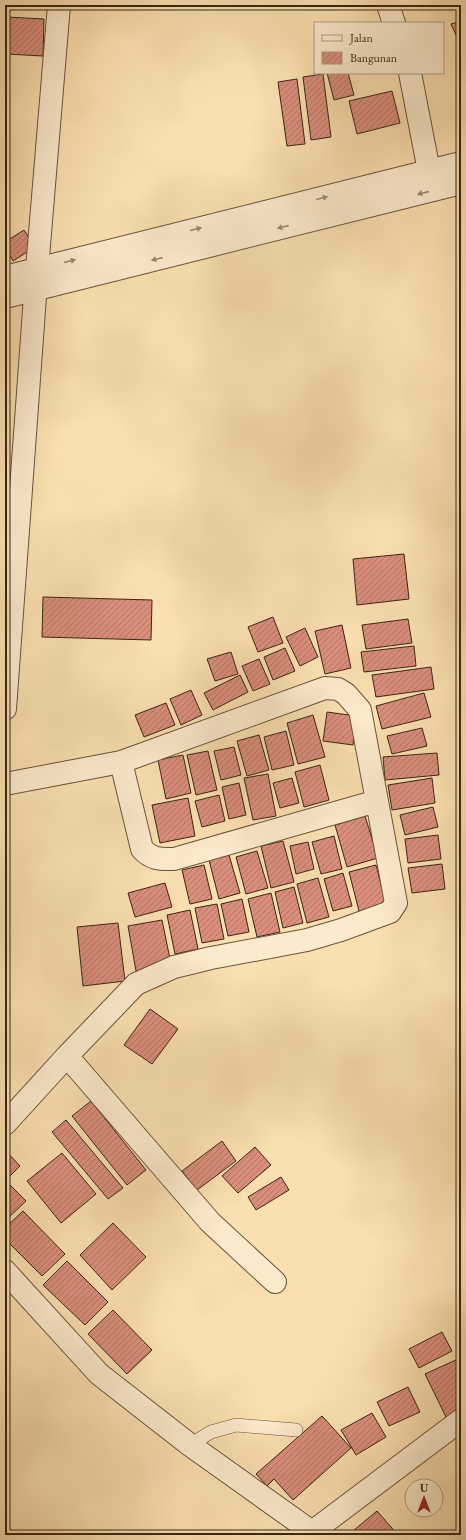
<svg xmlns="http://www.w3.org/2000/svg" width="466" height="1540" font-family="'EB Garamond',serif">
<defs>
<pattern id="building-hatch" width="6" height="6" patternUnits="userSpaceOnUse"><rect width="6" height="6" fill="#db8e7c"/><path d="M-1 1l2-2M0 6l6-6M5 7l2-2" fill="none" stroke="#b27464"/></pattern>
</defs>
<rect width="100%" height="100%" fill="#fadfb0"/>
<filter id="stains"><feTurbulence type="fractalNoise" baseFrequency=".005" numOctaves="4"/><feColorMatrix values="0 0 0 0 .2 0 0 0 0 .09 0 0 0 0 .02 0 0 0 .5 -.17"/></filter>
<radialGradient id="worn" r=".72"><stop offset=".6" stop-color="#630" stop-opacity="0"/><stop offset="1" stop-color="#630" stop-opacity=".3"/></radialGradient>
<path fill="url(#building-hatch)" stroke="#372614" d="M7,17l37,2 -1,37 -37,-2z
M461,21v25l-10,-22z
M327,73h21l6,22 -20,5z
M323,74l8,63 -20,3 -8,-63z
M297,79l8,65 -18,2 -9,-64z
M392,91l8,32 -43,11 -8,-33z
M24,230l11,17 -22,14 -8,-14v-5z
M404,554l5,45 -52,6 -4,-46z
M43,597l109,3 -1,40 -109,-3z
M273,617l10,26 -25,9 -10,-25z
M408,619l4,24 -46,6 -4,-24z
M342,625l9,43 -26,6 -10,-43z
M305,628l13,29 -18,9 -14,-29z
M414,646l2,20 -52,6 -3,-20z
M285,648l10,23 -22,9 -9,-23z
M231,652l7,22 -23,7 -8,-22z
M259,659l11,25 -17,7 -11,-25z
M431,667l3,22 -58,8 -4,-22z
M240,675l8,17 -35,18 -9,-17z
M191,690l11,25 -21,10 -11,-26z
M424,693l7,24 -49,12 -6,-23z
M166,703l9,22 -31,12 -9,-22z
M327,712l29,4 -3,29 -30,-4z
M313,715l12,42 -27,7 -11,-41z
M422,728l5,18 -35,8 -5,-18z
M286,731l8,34 -22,5 -8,-33z
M259,735l10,35 -22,6 -10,-35z
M234,747l7,28 -20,5 -7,-29z
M208,751l9,39 -21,5 -9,-40z
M437,753l2,22 -54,5 -2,-23z
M183,755l8,38 -25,6 -8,-39z
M320,765l9,35 -25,7 -9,-35z
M268,774l8,42 -23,4 -9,-42z
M292,778l7,25 -19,5 -7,-25z
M432,778l3,25 -43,7 -4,-25z
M239,783l7,32 -17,4 -7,-32z
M219,795l6,26 -23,6 -7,-26z
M188,798l7,38 -35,7 -8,-38z
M433,807l5,20 -33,8 -5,-20z
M365,816l13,42 -31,9 -12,-42z
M438,835l3,24 -33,4 -3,-24z
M334,836l8,33 -21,5 -9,-32z
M283,841l11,41 -23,6 -10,-42z
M308,842l6,27 -18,5 -6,-28z
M257,851l11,37 -22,6 -10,-37z
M229,855l11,38 -21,6 -10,-39z
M442,864l3,25 -33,4 -4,-25z
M204,865l8,34 -22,5 -8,-34z
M376,865l10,39 -27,7 -10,-39z
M343,873l9,33 -19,5 -9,-32z
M318,878l11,39 -22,6 -10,-39z
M165,883l7,24 -37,10 -7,-24z
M294,887l9,36 -20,5 -8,-36z
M271,893l9,39 -23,5 -9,-38z
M242,899l7,33 -21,4 -7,-32z
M217,904l7,35 -22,4 -7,-35z
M190,910l8,39 -23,5 -8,-39z
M162,920l9,44 -35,7 -8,-45z
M118,923l7,58 -42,5 -6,-59z
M150,1009l28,20 -26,35 -28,-19z
M91,1101l55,69 -19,15 -55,-69z
M66,1120l57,68 -15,11 -56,-67z
M222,1141l14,20 -39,29 -15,-19z
M255,1147l16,18 -33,28 -16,-17z
M5,1150l15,16 -15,15z
M62,1153l34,41 -35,29 -34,-42z
M281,1177l8,13 -33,20 -8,-13z
M9,1184l17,17 -21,20v-33z
M23,1211l42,43 -23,22 -37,-37v-11z
M113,1223l33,34 -34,33 -32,-35z
M67,1261l41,41 -23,23 -42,-40z
M113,1310l39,40 -25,24 -39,-40z
M442,1332l10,19 -33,17 -10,-19z
M458,1359l3,5v46l-15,7 -21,-43z
M408,1387l12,25 -31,14 -12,-24z
M372,1413l14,24 -30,18 -15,-25z
M322,1416l29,32 -58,52 -19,-21 -7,7 -11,-12z
M377,1511l21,24h-50z"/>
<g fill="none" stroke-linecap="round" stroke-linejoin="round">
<defs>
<path id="lane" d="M190,1445l21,-13 25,-7 60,5"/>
<path id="street" d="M388,5l6,18
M410,73l19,98
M5,277l456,-114
M5,297l456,-114
M5,709l32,-440 22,-264
M121,762l21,87c10,11 19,10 32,10l203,-58
M5,784l116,-22 204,-74 13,1 8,5 14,16 36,193 -6,9 -49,18 -34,10 -96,18 -37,9 -38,17 -69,72 -62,68
M67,1056l143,166 65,60
M5,1271l94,103 91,71 122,87 149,-112"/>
</defs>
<use href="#lane" stroke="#68543b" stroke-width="14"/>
<use href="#street" stroke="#68543b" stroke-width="24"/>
<use href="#lane" stroke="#fceacc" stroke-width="13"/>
<use href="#street" stroke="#fceacc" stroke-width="22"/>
</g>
<defs><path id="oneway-solid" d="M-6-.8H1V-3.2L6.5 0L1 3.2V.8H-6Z"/></defs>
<g fill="#9a8870">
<use href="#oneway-solid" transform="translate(423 193) rotate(167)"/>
<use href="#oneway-solid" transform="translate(322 198) rotate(-14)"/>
<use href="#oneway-solid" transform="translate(283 227) rotate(166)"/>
<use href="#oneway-solid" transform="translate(196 229) rotate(-14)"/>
<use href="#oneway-solid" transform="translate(157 259) rotate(166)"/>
<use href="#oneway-solid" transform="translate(70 261) rotate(-14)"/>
</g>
<rect width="466" height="1540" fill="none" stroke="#fadfb0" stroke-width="20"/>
<rect x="6" y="6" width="454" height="1528" fill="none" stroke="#372614" stroke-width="2"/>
<rect x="10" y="10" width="446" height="1520" fill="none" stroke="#372614"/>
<rect x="314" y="22" width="130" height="52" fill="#fceacc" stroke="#ad9c82"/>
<rect x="322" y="35" width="20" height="6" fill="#fceacc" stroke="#ad9c82"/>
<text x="350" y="42" font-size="12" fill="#372614">Jalan</text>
<rect x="322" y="52" width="20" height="12" fill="url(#building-hatch)" stroke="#ad9c82"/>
<text x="350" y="62" font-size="12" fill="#372614">Bangunan</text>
<g transform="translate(424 1498)"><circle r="19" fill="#fceacc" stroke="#ad9c82"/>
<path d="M0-3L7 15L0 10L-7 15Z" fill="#8f2418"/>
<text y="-6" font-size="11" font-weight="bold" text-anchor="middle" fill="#372614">U</text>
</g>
<rect width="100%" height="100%" filter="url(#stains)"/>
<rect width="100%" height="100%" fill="url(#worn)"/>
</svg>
